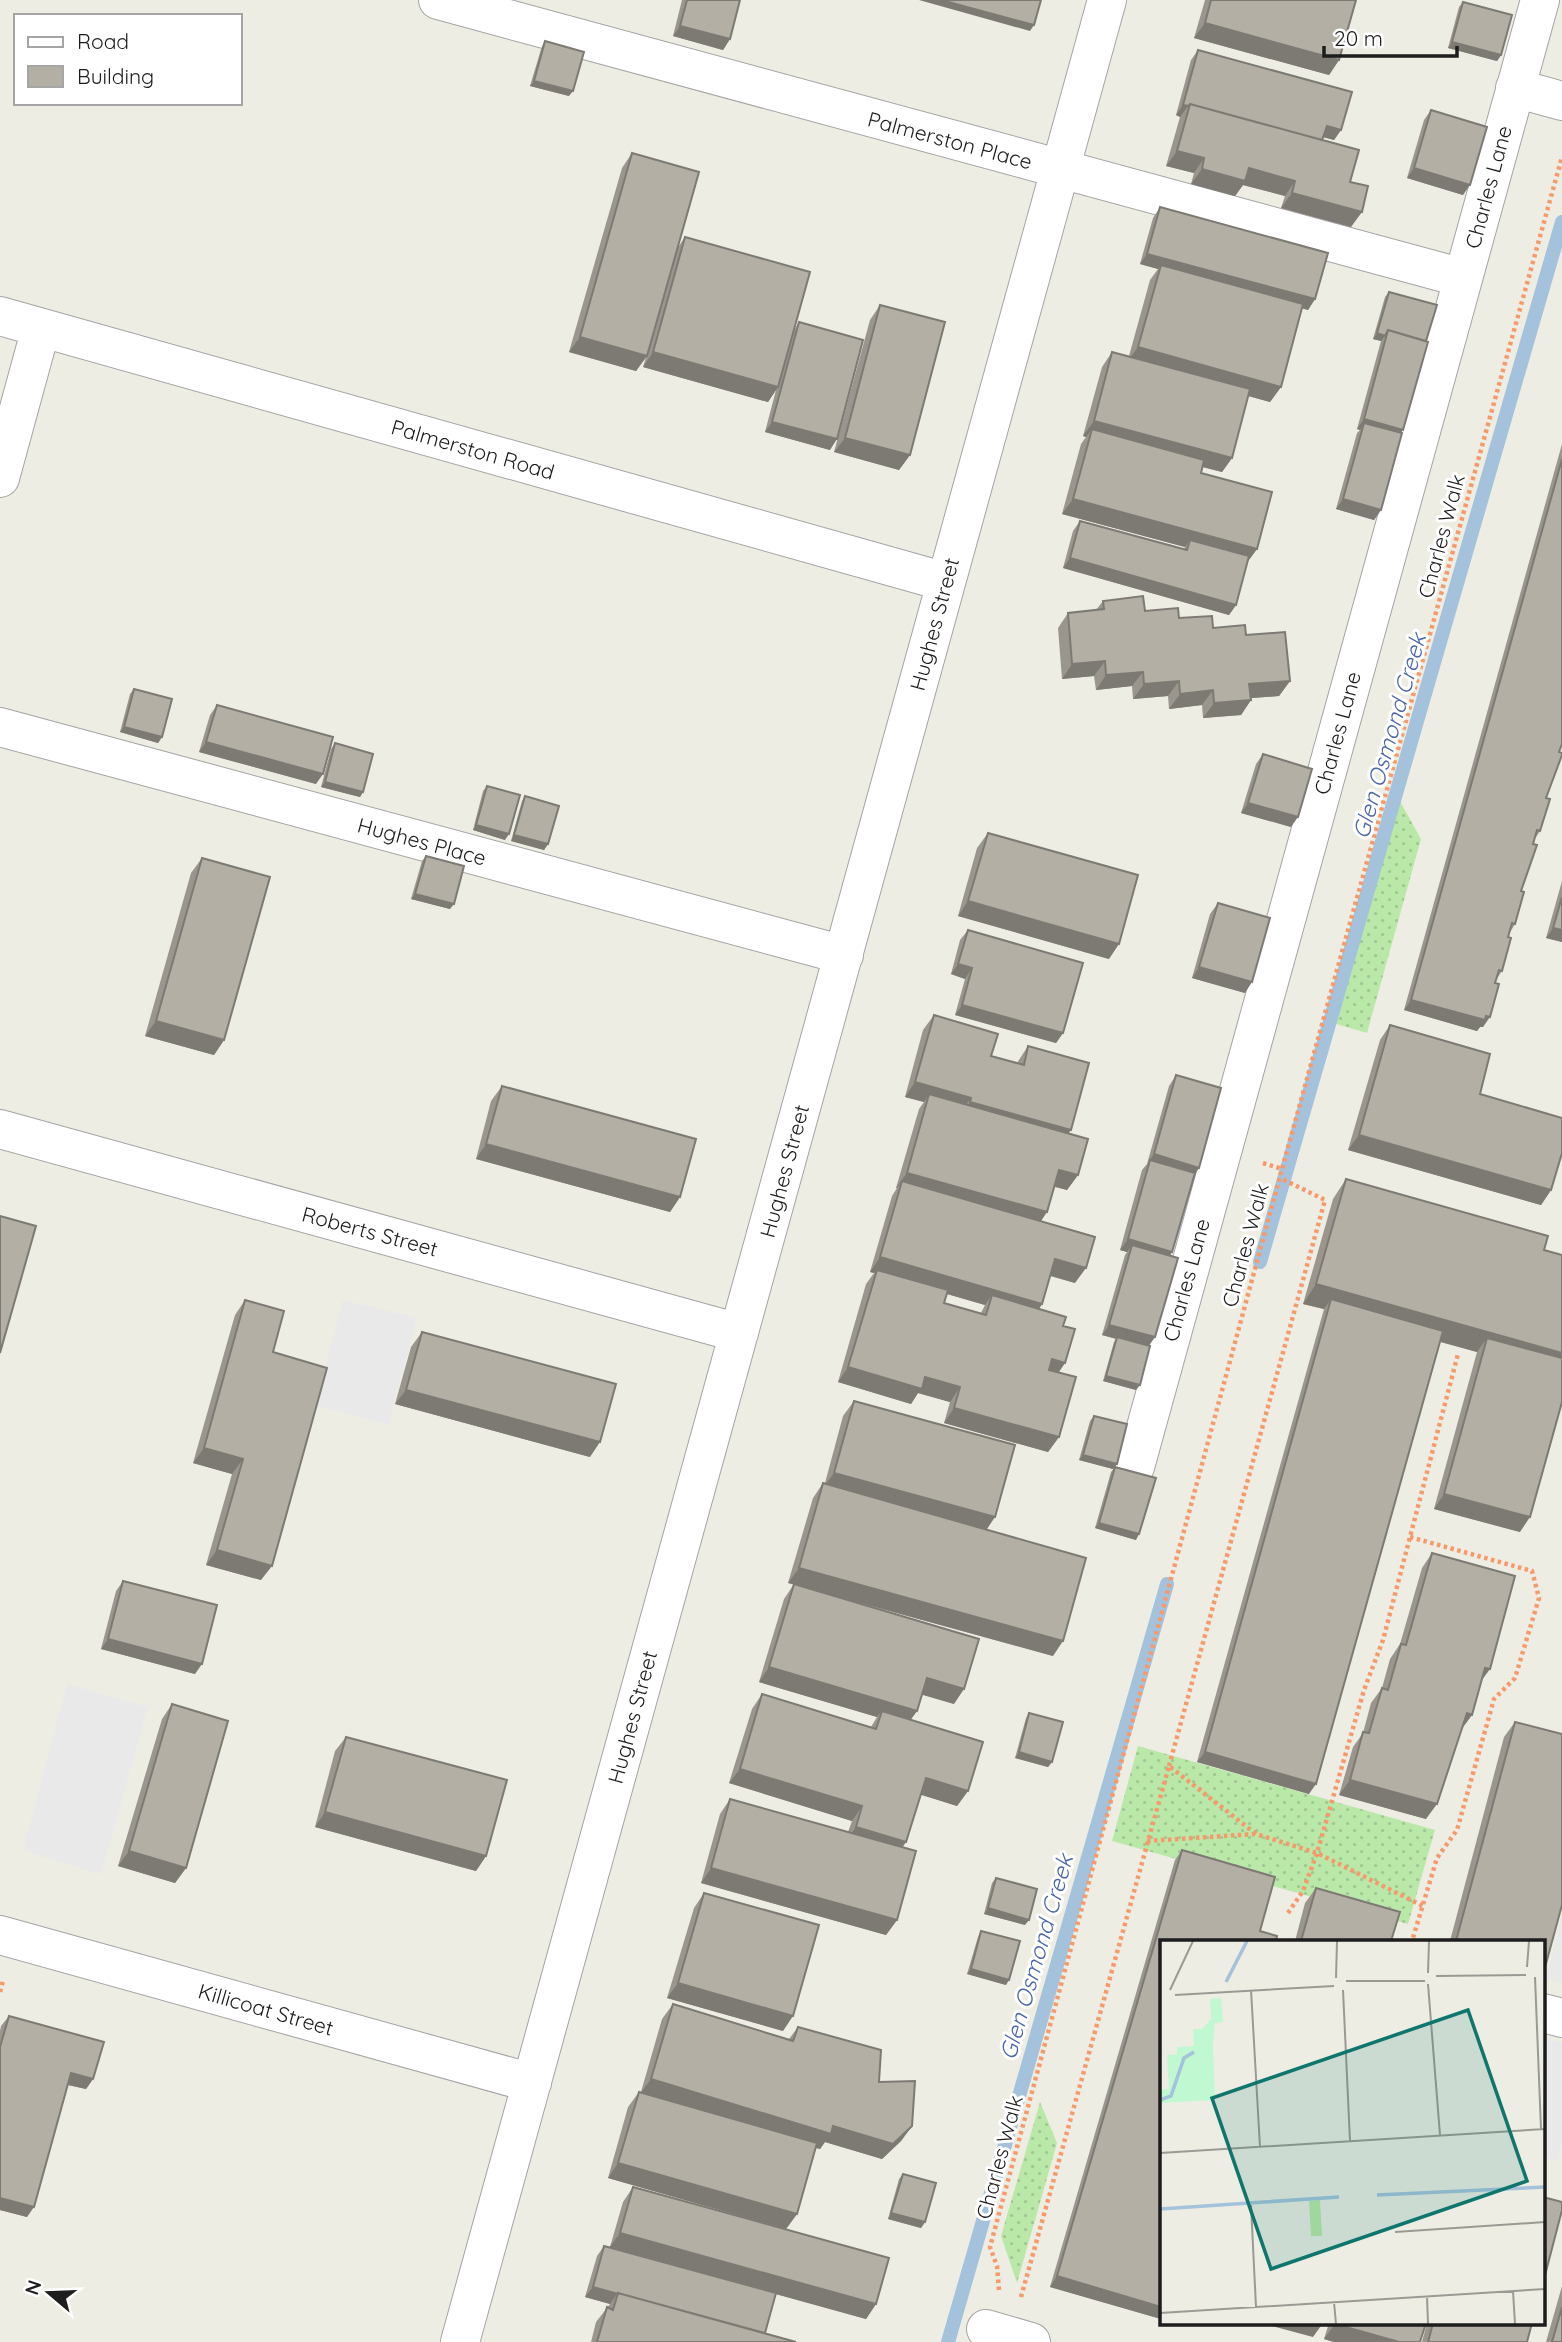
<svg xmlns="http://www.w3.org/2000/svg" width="1562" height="2342" font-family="Quicksand,sans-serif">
<defs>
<pattern id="grass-dots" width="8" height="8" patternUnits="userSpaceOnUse" patternTransform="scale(1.75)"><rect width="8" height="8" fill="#bae8a9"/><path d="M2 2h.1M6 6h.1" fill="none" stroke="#9fc791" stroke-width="1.8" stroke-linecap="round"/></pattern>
</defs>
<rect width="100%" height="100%" fill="#eeede3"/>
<path fill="url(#grass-dots)" d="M1397,796l24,43 -54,194 -34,-10z
M1138,1746l297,84 -27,94 -296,-83z
M1040,2102l17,41 -40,140 -16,-47z"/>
<path fill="#e9e9e9" d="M343,1300l74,18 -29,107 -73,-20z
M67,1684l81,23 -47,167 -78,-23z
M1562,1913v71l-16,-5z
M1543,2037l19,6v102l-5,16 -14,-4z"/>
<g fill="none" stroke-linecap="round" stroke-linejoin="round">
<path stroke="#a4c2db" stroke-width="14" d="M1260,1262l302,-1040
M948,2342l219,-758"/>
<defs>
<path id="minor" d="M438,0l1025,278
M1515,88l47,13
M0,316l946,266
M0,478l41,-150
M0,727l844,228
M0,1129l739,204
M1135,1467l405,-1467
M0,1935l532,148
M1543,2013l19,5
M986,2329l45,13
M460,2342l647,-2342"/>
</defs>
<use href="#minor" stroke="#a4a4a4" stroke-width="40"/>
<path stroke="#f7996b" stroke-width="4.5" stroke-dasharray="3.5 3.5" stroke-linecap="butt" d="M1263,1163l19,6
M1410,1537l122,34 7,27 -24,80 -21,21 -37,131 -20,28 -25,83
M1169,1766l156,-566 -45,-22
M1147,1841l108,-7
M1288,1913l15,-22 14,-38 47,-163 19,-50 75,-286
M0,1992l3,-11
M999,2290l-2,-24 -7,-19 292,-1078 280,-1012
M1021,2297l148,-531 87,68 61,19 106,53"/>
<use href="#minor" stroke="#fff" stroke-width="38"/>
</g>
<path fill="#9a968e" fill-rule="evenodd" d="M682,0h58l-10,39 -7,11 -50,-14z
M1205,0h151l-17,60 -10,15 -135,-37z
M1463,2l38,53 -4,6 -49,-13 11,-41z
M545,41l24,55 -39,-10 12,-40z
M1198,50l143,80 -7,10 -11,-3 -1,3 28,42 1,45 -70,-19 4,-12 -42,-11 -8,11 -44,-12 3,-11 -28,-7 14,-49 -4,-2 15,-55z
M1431,110l32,85 -56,-17 17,-58z
M632,153l45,96 8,-12 110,92 4,-7 31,128 -65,-18 11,-42 -8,12 -125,-35 3,-10 -10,14 -67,-19 53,-184z
M1160,207l155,92 -7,11 -6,-2 -21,79 -11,15 -22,-6 -16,62 -10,14 -20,-5 -1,6 56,76 -9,12 -12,44 -7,10 -166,-47 10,-37 7,-10 104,28 1,-2 -123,-33 19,-70 5,-7 -3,-1 19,-69 10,-15 17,4 21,-76 8,-11 -18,-5 13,-46z
M1389,292l12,141 -20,77 -7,10 -38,-11 21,-76 3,-3 -3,-1 24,-88 -8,-2 12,-42z
M880,305l30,150 -11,15 -65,-18 36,-132z
M1562,444v300l-16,54 -6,33 -6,9 -13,51 -6,33 -6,10 -7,37 -6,9 -13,47h-3l-3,4 -73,-21z
M1103,601l76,17 34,10 33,7 44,46 -11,15 -28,2v2l-10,15 -38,3 -1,-13 -33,4 -1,-13 -35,3 -1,-13 -36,4 -2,-14 -32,3 -4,-51 10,-15 28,-3z
M134,689l28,48 -4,6 -38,-11 10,-38z
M217,705l99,79 -117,-32 11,-37z
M335,743l28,49 -3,5 -39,-10 10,-38z
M1263,754l28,73 -50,-14 15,-49z
M487,786l18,54 -32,-10 10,-39z
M525,796l23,48 -4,6 -33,-9 11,-40z
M988,833l121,126 -151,-43 19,-68z
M426,856l24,53 -39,-10 11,-38z
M202,858l22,182 -10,15 -69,-19 46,-163z
M1562,881v61l-16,-4z
M1218,903l27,90 -53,-15 18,-64z
M968,930l95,103 -7,10 -101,-28 10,-36 -14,-5 9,-34z
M934,1015l57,41 26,7 11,-17 40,88 10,41 -11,15 -12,-3 -14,34 34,62 -25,-7 -8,28 -3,5 24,17 -5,47 1,64 -11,15 -104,-29 6,-21 -32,-9 -7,11 -73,-22 28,-98 8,-11 -4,-1 22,-76 5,-8h-1l23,-79 5,-7 -19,-5 18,-67zM947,1294l38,11 -4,8 -37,-10z
M1390,1025l90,69 71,96 -10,15 -193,-55 32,-110z
M1176,1075l23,93 -4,6 -23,78 -2,4 -15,81 -6,8 -13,45 -33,-9 11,-39 2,-3 -14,-4 23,-80 2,-3 -7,-2 22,-80 5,-6 22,-78z
M502,1086l178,111 -10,15 -194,-53 15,-58z
M1346,1179l198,71 18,108 -42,174 -86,-23 43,-157 -37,-10 -131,452 -112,-32 127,-453 -21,-5 30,-105z
M245,1300l28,52 -12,228 -55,-15 26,-91 -39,-11 42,-148z
M422,1332l168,125 -195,-53 16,-57z
M854,1401l133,128 66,127 -222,-61 123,109 -32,-10 -5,17 -6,8 57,72 -11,15 -36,-12 -19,53 -5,73 -11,15 -185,-52 19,-69 10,-15 118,33 4,-11 -123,-38 23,-74 10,-15 109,33 6,-10 -118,-35 25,-83 10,-15 -6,-1 25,-85 10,-15h2l18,-67z
M1094,1416l23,48 -4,5 -34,-9 11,-39z
M1115,1467l21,73 -41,-12 16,-56z
M1432,1553l49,129 -9,33 -11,14 -35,90 -87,-24 14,-48 10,-14 8,-30 11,-15 8,-29 10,-15 22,-76z
M123,1581l72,93 -94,-25 15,-58z
M172,1704l14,164 -11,15 -57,-17 44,-147z
M1029,1713l23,49 -4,5 -33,-9 11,-40z
M1515,1722l28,219h-93l54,-204z
M346,1737l140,119 -10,15 -161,-44 20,-76z
M1182,1850l78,81 -99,388 -111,-32 125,-427z
M996,1878l29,47 -41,-11 8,-31z
M1316,1888l75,53h-96l10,-38z
M704,1893l79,138 -116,-33 27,-90z
M981,1931l25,54 -39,-11 11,-37z
M673,2004l116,35 9,-12 81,55 33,44 -11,15 -19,18 -57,-17 -5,7 -4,-1 -19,66 -11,15 -178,-51 20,-71 11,-15h2l21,-73z
M9,2016l84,63 -7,10 -18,-4 -41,132 -27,-7v-179l1,-5z
M903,2174l22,48 -4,6 -33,-9 11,-40z
M633,2187l243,117 -10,15 -90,-25 -11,39 31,9h-205l5,-20 14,-18 -25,-7 12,-41 7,-10 6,1 13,-45z
M1562,2286v56h-16z
M1329,2323h97l-6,19h-86l-10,-3z
M1427,2323h105l-5,19h-105z"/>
<path fill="#7d7a74" d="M919,0h22l93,25 -4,6z
M1205,23l134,37 -10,15 -135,-37z
M680,26l50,13 -7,11 -50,-14z
M1452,42l49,13 -4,6 -49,-13z
M534,81l39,10 -4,5 -39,-10z
M1183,105l5,1 -8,11 -4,-2z
M1327,126l14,4 -7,10 -15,-4z
M1177,151l27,7 -10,15 -28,-7z
M1249,168l46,13 -10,15 -42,-11 -8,11 -44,-12 11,-15z
M1414,168l56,17 -7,10 -56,-17z
M1292,193l70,19 -11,15 -70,-19z
M1147,254l168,45 -7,11 -149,-41 2,-4 -3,4 -18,-5z
M1377,333l8,3 -4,5 -8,-2z
M580,337l67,19 -11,15 -67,-19z
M1138,347l143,40 -11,15 -143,-40z
M653,352l125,35 -10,15 -125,-35z
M1364,419l39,11 -7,10 -32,-17 -4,7 -3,-1z
M1094,421l138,37 -10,14 -133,-35 3,-8 -6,8 -3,-1z
M772,422l65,17 -7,11 -65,-18z
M845,438l65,17 -11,15 -65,-18z
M1073,499l184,50 -11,15 -56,-24 -5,7 -123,-33z
M1343,499l38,11 -7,10 -38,-11z
M1070,558l166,47 -7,10 -166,-47z
M1105,661l-11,15 -32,3 10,-15z
M1143,672l-11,14 -36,4 10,-15z
M1179,681l-11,15 -35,3 11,-15z
M1290,681l-11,15 -40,3 10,-15z
M1213,690l-11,15 -33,4 11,-15z
M1251,700l-10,15 -38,3 11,-15z
M124,727l38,10 -4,6 -38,-11z
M206,742l117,32 -7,10 -117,-32z
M325,782l38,10 -3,5 -39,-10z
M1248,803l50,14 -7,10 -50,-14z
M476,825l33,9 -4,6 -32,-10z
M514,835l34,9 -4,6 -33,-9z
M415,894l39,10 -4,5 -39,-10z
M968,901l151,43 -10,15 -151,-43z
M1553,928l9,2v12l-16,-4z
M958,964l14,4 -7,11 -14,-5z
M1199,967l53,15 -7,11 -53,-15z
M1411,1000l75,16 4,1 -7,10h-3l-3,4 -73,-21z
M962,1005l101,28 -7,10 -101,-28z
M156,1021l68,19 -10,15 -69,-19z
M915,1082l56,16 -11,15 -31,-19 -5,8 -19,-5z
M970,1102l101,28 -11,15 -100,-28z
M1359,1135l192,55 -10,15 -193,-55z
M486,1144l194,53 -10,15 -194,-53z
M1154,1154l45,14 -7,10 -43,-17z
M1059,1170l19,5 -11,15 -18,-5z
M907,1173l140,39 -10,15 -135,-46 -5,7h-1z
M1128,1239l44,13 -7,11 -33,-18 -5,7 -7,-2z
M880,1257l162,47 -10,15 -40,-24 -7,10 -110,-32 2,-3 -3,3 -4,-1z
M1055,1259l31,9 -11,15 -30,-9z
M1316,1284l246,69v4l-11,16 -64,-35 -10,14 -149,-42 3,-11 -7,10 -21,-5z
M1109,1325l46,12 -7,10 -46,-12z
M1052,1359l13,4 -10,15 -13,-4z
M848,1367l77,10 35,10 -10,15 -32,-9 -7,11 -73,-22z
M1106,1376l34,9 -4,5 -33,-9z
M406,1390l194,52 -10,15 -195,-53z
M954,1408l105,29 -11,15 -104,-29z
M204,1448l39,11 -11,15 -39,-11z
M1083,1455l34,9 -4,5 -34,-9z
M834,1473l161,44 -10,15 -162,-44z
M1444,1494l86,23 -10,15 -86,-23z
M1099,1523l40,11 -3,6 -41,-12z
M217,1550l55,16 -11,14 -55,-15z
M799,1568l264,73 -10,15 -265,-73z
M108,1639l94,25 -7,10 -94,-25z
M769,1667l148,44 -11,15 -24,-15 -5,6 -118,-35z
M1485,1668l5,1 -11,15z
M927,1678l37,11 -10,15 -38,-11z
M1467,1713l5,2 -11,15z
M1019,1752l33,10 -4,5 -33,-9z
M1205,1752l111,32 -7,10 -112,-32z
M740,1769l122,37 -10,15 -123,-38z
M926,1778l42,13 -11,15 -42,-13z
M1350,1780l87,24 -11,15 -87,-24z
M325,1812l161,44 -10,15 -161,-44z
M856,1827l50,15 -10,15 -50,-16z
M129,1851l57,17 -11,15 -57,-17z
M711,1868l186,52 -11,15 -185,-52z
M988,1908l41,12 -4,5 -41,-11z
M971,1969l38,11 -3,5 -39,-11z
M678,1983l115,33 -10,15 -116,-33z
M71,2073l22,6 -7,10 -22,-5z
M651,2079l182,47h79l-11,15 -19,18 -57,-17 -5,7 -180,-55z
M618,2163l179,51 -11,15 -178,-51z
M0,2198l34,9 -7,10 -27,-7z
M891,2213l34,9 -4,6 -33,-9z
M620,2233l256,71 -10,15 -257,-71z
M1057,2276l104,31v12l-111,-32z
M593,2287l24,7 -7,10 -25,-7z
M1261,2323h62l-10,14z
M1335,2324l64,18h-65l-10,-3z"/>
<path fill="#b3afa5" stroke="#7d7a74" stroke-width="2" d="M687,0h53l-10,39 -50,-13z
M941,0h100l-7,25z
M1211,0h145l-17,60 -134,-37z
M1463,2l49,13 -11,40 -49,-13z
M545,41l39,11 -11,39 -39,-10z
M1198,50l154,42 -11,38 -14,-4 -5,14 -132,-36 -2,2 -5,-1z
M1190,104l169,46 -9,32 18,4 -6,26 -70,-19 3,-12 -46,-13 -4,13 -43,-12 2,-11 -27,-7z
M1431,110l56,17 -17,58 -56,-17z
M632,153l67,19 -52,184 -67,-19z
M1160,207l168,46 -13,46 -168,-45z
M685,237l125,35 -32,115 -125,-35z
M1161,265l142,39 -22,83 -143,-40z
M1389,292l48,13 -11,36 -38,-11 -3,6 -8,-3z
M880,305l65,17 -35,133 -65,-17z
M799,322l64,18 -26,99 -65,-17z
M1388,330l40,12 -25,88 -39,-11z
M1112,352l138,37 -18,69 -138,-37z
M1364,423l38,10 -21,77 -38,-11z
M1092,429l112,31 -3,13 71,19 -15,57 -184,-50z
M1562,459v285l-3,8 3,1v2l-16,43 4,1 -10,32 -3,-1 -4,14 4,1 -16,46 3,1 -9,32 -3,-1 -4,14 3,1 -9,33 -3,-1 -4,13 4,1 -9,33 -4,-1 -1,4 -74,-20z
M1080,521l107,29 3,-10 59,16 -13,49 -166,-47z
M1143,596l2,15 33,-3 1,10 33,-2 1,12 32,-3 1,10 39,-3 5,49 -41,3 2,16 -37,3 -1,-13 -33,4 -1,-13 -35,3 -1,-12 -37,3 -1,-14 -33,3 -4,-51 36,-4 -1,-8z
M134,689l38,10 -10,38 -38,-10z
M217,705l116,32 -10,37 -117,-32z
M335,743l38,11 -10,38 -38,-10z
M1263,754l49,15 -14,48 -50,-14z
M487,786l33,9 -11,39 -33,-9z
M525,796l34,10 -11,38 -34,-9z
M988,833l150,42 -19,69 -151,-43z
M426,856l38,10 -10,38 -39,-10z
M202,858l68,19 -46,163 -68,-19z
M1562,897v33l-9,-2z
M1218,903l52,15 -18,64 -53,-15z
M968,930l115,33 -20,70 -101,-28 10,-37 -14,-4z
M934,1015l64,19 -7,22 33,9 4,-19 61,17 -18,67 -101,-28 1,-4 -56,-16z
M1390,1025l100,29 -10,40 82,24v35l-11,37 -192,-55z
M1176,1075l45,13 -22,80 -45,-14z
M502,1086l194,53 -16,58 -194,-53z
M929,1094l159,45 -10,36 -19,-5 -12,42 -140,-39z
M1150,1160l45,13 -23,79 -44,-13z
M1346,1179l202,57 -4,14 18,5v98l-246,-69z
M902,1181l193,56 -9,31 -31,-9 -13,45 -162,-47z
M0,1216l36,10 -36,127z
M1132,1245l46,13 -23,79 -46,-12z
M877,1270l71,20 -4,13 42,12 6,-20 74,22 -3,9 12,3 -10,34 -13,-4 -3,11 27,7 -17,60 -105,-29 6,-21 -35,-10 -3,12 -74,-22z
M1331,1299l112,32 -127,453 -111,-32z
M245,1300l39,11 -11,41 54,16 -55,198 -55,-16 26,-91 -39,-11z
M422,1332l194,52 -16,58 -194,-52z
M1117,1337l33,9 -10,39 -34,-9z
M1487,1338l75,20v44l-32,115 -86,-23z
M854,1401l161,44 -20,72 -161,-44z
M1094,1416l33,8 -10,40 -34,-9z
M1115,1467l41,11 -17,56 -40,-11z
M823,1483l263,75 -23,83 -264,-73z
M1432,1553l83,23 -25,93 -5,-1 -13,47 -5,-2 -30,91 -87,-24 13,-48 6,1 13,-45 6,2 13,-46 5,1z
M123,1581l94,24 -15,59 -94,-25z
M794,1584l185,55 -15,50 -37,-11 -10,33 -148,-44z
M762,1694l114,35 6,-18 101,31 -15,49 -42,-13 -20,64 -50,-15 6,-21 -122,-37z
M172,1704l56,17 -42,147 -57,-17z
M1029,1713l34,9 -11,40 -33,-10z
M1515,1722l47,12v171l-18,66h-1v-30h-87z
M346,1737l161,43 -21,76 -161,-44z
M730,1799l186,52 -19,69 -186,-52z
M1182,1850l93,27 -15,54 17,5 -1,5h-115v366l-104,-31z
M996,1878l41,11 -8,31 -41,-12z
M1316,1888l84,24 -9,29h-90z
M704,1893l115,32 -26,91 -115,-33z
M981,1931l39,10 -11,39 -38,-11z
M673,2004l120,37 5,-14 83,23 -2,32 36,-1 -3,45 -19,18 -60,-18 -2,8 -180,-55z
M9,2016l95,26 -11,37 -22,-6 -37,134 -34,-9v-151z
M639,2092l178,51 -20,71 -179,-51z
M903,2174l33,9 -11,39 -34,-9z
M633,2187l256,71 -13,46 -256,-71z
M1543,2197l19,5v8l-19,73z
M604,2246l172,47 -11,40 -147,-40v1l-25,-7z
M618,2293l178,49h-199l10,-35 6,3z
M1562,2307v35h-10z
M1335,2323h91l-6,19h-21l-64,-18z
M1433,2323h99l-5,19h-99z"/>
<g text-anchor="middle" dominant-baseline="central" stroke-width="6" stroke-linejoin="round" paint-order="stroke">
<g font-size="21" fill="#1d1d1d" stroke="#fff">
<text transform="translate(950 140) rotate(15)">Palmerston Place</text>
<text transform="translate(1488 187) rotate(-75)">Charles Lane</text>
<text transform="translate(473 449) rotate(16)">Palmerston Road</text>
<text transform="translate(1441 536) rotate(-75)">Charles Walk</text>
<text transform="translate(934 624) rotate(-75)">Hughes Street</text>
<text transform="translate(1337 733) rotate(-75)">Charles Lane</text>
<text transform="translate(422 841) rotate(15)">Hughes Place</text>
<text transform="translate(784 1171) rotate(-75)">Hughes Street</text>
<text transform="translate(370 1231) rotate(15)">Roberts Street</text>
<text transform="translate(1245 1245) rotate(-75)">Charles Walk</text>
<text transform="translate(1186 1280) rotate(-75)">Charles Lane</text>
<text transform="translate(632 1717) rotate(-75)">Hughes Street</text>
<text transform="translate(266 2009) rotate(16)">Killicoat Street</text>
<text transform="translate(999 2157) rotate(-75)">Charles Walk</text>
</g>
<g font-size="23" font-style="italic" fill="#4b66aa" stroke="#fff">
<text transform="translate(1389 736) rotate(-74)">Glen Osmond Creek</text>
<text transform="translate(1036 1957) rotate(-74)">Glen Osmond Creek</text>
</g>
</g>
<g transform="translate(1160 1940)">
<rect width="385" height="385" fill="#eeede3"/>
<path d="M160,260l2,36h-11l-2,-35z" fill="#bae8a9"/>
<path d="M61,58l2,24 -8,1 -2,21 2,56 -55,3v-13l9,-1 -2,-34 10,-1v-7l17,-1 -1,-17h9l9,-10 -1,-20z" fill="#c0f8d1"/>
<path fill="none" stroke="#a4c2db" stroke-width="3.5" d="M66,42l21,-41M0,160l11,-4 13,-38 10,-6M217,255l168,-8M0,269l179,-12"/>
<path fill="none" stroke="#9a9a94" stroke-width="2" d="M367,27l2,-26M268,33l1,-32M276,36l90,-1M375,37l6,152M176,38l1,-37M186,41h79M268,44l12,151M10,50l23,-49M91,50l9,157M183,50l7,151M15,55l159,-9M0,213l385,-24M91,265l5,102M235,292l150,-10M353,351l2,33M267,356l1,28M174,362l2,22M0,373l385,-24"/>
<path fill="#0f766e" fill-opacity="0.15" stroke="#0f766e" stroke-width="3.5" d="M308,70l59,171 -256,88 -59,-171z"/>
<rect width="385" height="385" fill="none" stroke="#1d1d1d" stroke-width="3.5"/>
</g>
<rect x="14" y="14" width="228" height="91" fill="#ffffff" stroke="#a5a5a5" stroke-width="2"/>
<rect x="28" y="37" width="35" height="10" fill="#ffffff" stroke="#a5a5a5" stroke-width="2"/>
<text x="77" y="49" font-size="21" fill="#1d1d1d">Road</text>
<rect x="28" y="66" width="35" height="21" fill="#b3afa5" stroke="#a5a5a5" stroke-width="2"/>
<text x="77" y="84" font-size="21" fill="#1d1d1d">Building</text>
<g transform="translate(49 2293) rotate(289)" stroke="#ffffff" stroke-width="5" paint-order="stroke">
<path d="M0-5L12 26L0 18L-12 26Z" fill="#1d1d1d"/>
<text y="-10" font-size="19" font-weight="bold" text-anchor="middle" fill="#1d1d1d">N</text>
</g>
<path d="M1324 46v10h133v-10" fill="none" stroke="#1d1d1d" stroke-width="3.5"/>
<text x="1334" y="46" font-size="21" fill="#1d1d1d" stroke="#ffffff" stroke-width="5" paint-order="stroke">20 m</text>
</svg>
